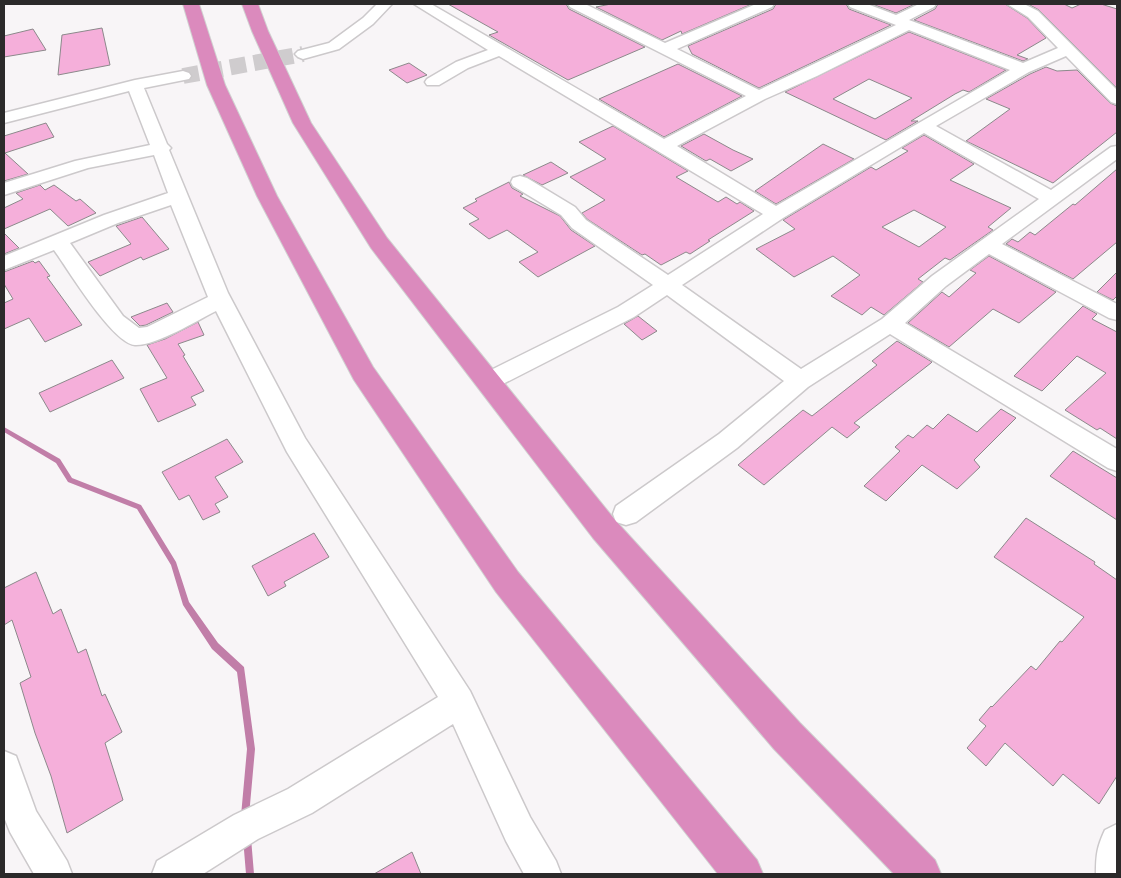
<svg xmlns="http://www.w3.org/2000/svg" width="1121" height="878" font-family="'Source Sans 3',sans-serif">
<rect width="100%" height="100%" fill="#f8f5f7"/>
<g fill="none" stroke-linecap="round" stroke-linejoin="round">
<path fill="#c17ea8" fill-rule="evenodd" d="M4,427l56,32 12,19 69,27 35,57 13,40 29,41 26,24 11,82 -6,67 -1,3 -3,1 -3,-1 -1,-3 6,-67 -10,-77 -25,-23 -29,-44 -12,-40 -34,-56 -69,-27 -12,-19 -52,-31z
M247,834l3,1 1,3 3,36h-8l-3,-36 1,-3z"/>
</g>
<path fill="#f5afda" stroke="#8c898b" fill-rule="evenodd" d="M448,4h118l3,5 76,38 -77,33 -79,-45 9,-3z
M611,4h141l-70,30 -1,-3 -19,9 -66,-33z
M776,4h70l3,5 42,16 -132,63 -67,-34 -4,-8 85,-37z
M872,4h43l-19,9z
M938,4h67l22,14 19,20 -29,17 11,4 -5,2 -109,-41 21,-11z
M1028,4h36l8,4 9,-4h20l16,5v79l-78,-78z
M102,28l8,37 -52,10 4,-40z
M33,29l13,21 -42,7v-21z
M909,32l97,38 -37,22 -6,-2 -8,4 -44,27h7l-32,19 -101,-48zM869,79l43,19 -37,21 -42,-20z
M409,63l18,12 -20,8 -18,-13z
M678,64l64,32 -78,41 -65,-38z
M1046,67l11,4 20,-1 33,33 7,3v26l-64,51 -87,-42 44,-32 -24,-10 44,-25z
M46,123l8,14 -49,16 23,21 -24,7v-45z
M613,126l75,45 -12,6 42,25 8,-5 11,7 3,-2 14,9 -46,29 2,1 -20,13 -4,-2 -25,13 -16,-11 -3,1 -55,-36 -5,-6 23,-13 -35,-23 36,-18 -27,-17z
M704,134l29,16 20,9 -22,12 -21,-12 -4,2 -25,-15z
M924,135l50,29 -24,16 61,28 -23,19 5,3 -43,30 -5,-2 -27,21 5,3 -39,33 -13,-8 -9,8 -31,-19 29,-21 -27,-19 -39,21 -38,-28 39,-20 -12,-9 88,-53 5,3 32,-19 -6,-3zM914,210l32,17 -27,20 -37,-20z
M823,144l31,15 -78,45 -21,-13z
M551,162l17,11 -26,12 -19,-10z
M1117,169v73l-44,37 -67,-35 6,-5 6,3 12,-10 5,3 38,-31 2,1z
M509,182l3,6 11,6 -3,2 40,20 11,14 24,16 -57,31 -19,-15 19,-10 -31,-22 -18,9 -20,-15 10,-5 -16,-11 14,-7 -2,-2z
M40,185l5,5 9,-5 22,16 4,-2 16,14 -28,13 -18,-17 -46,20v-21l19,-9 -7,-6z
M142,217l27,32 -26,11 -2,-3 -41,19 -12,-14 43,-18 -15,-18z
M4,233l15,15 -15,6z
M989,256l67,36 -37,31 -26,-14 -44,38 -41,-24 34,-31 7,5 27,-24 -6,-3z
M33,261l2,2 4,-2 11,15 -3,1 35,48 -37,17 -16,-24 -25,11v-26l9,-4 -9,-15v-12z
M1117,272v24l-4,4 -16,-8z
M167,303l6,9 -27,13 -6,1 -9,-9z
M1083,306l14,8 -5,5 25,13v107l-17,-11 -3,2 -32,-20 41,-37 -29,-17 -35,35 -28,-15z
M638,316l19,15 -15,9 -18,-16z
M198,322l6,13 -26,9 7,11 -2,1 21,35 -13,6 5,8 -38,17 -18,-33 27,-11 -20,-33 18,-6z
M897,341l35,21 -1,1 -77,60 6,4 -13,11 -15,-11 -68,58 -26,-20 65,-55 9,6 65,-51 -5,-4z
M112,360l12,18 -74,34 -11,-19z
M1001,409l15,9 -42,42 6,7 -23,22 -35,-24 -36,36 -22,-15 36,-35 -5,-4 13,-12 5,3 14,-13 6,4 15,-15 29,18z
M227,439l16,23 -28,15 13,20 -13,7 5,8 -17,8 -14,-25 -10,5 -17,-28z
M1073,451l44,27v42l-67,-44z
M1026,518l69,44 -1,2 23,16v196l-18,28 -36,-30 -10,12 -48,-43 -19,23 -19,-18 19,-22 -7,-6 12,-14 1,1 39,-41 5,4 24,-29 2,1 22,-25 -90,-60z
M314,533l15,24 -45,25 2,4 -18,10 -16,-30z
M36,572l17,42 8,-5 17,44 8,-4 16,47 3,-2 17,38 -17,11 18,57 -56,33 -16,-57 -16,-43 -15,-50 11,-6 -19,-57 -8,5v-37z
M412,852l9,22h-47z"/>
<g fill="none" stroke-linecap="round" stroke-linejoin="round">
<path stroke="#cfccce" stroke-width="16" stroke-dasharray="16 8" stroke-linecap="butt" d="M183,76l120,-22"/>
<defs>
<path id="minor" d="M377,4h15l-19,20 -34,25 -36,10 -5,-2 -3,-3 3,-3 31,-8 34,-25z
M414,4h17l233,135 82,-43 -176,-89 -2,-3h17l80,39 91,-39h18l-2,3 -95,42 82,41 137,-65 -46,-18 -2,-3h19l29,11 23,-11h17l-2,3 -25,13 114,43 35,-15 -30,-31 -21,-13h17l14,7 79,79v14l-6,-2 -45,-46 -37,16 -93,54 115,64 60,-43 6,-1v13l-115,85 115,60v16l-8,-2 -120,-64 -43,32 -41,37 212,126v22l-9,-3 -218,-134 -82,53 -71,61 -101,74 -10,3 -10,-3 -3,-8 3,-8 103,-72 65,-53 -117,-86 -33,22 -137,70 -8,3 -8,-3 -4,-6 4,-6 137,-68 35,-22 -81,-57 -11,-13 -48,-29 -2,-4 2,-4 7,-2 7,2 48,29 11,13 82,55 95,-61 -264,-158 -31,12 -29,17h-12l-2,-3 2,-3 29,-17 32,-12zM909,30l101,40 -234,136 -99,-60 88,-47 52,-23zM924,133l115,66 -107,77 -50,43 -81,50 -119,-84 101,-67z
M183,71l6,2 2,3 -2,3 -45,9 23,56 4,4 -2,2 59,143 77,145 165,253 60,126 26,44 5,13h-37l-18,-33 -53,-117 -141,89 -54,26 -55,35h-51l5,-13 77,-46 54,-26 150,-92 -151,-245 -71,-141c-20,10 -60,35 -81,34 -23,-2 -67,-76 -81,-95l-50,20v-14l100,-41 64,-22 -14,-38 -66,13 -84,27v-12l71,-22 75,-16 -21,-54 -125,32v-10l131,-33zM171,205l37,92 -61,30 -8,1 -16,-12 -53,-73 48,-20z
M4,751l12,5 20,55 31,50 5,13h-38l-24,-42 -6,-15z
M1117,824v50h-21c0,-19 1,-27 9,-44z"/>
<path id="highway" d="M183,4h16l26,81 52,111 96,171 145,205 239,288 6,14h-45l-222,-282 -142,-212 -97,-184 -50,-111z
M242,4h16l10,27 43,92 76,115 228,282 185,203 135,137 6,14h-47l-120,-125 -181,-211 -222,-290 -78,-125 -41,-92z"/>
</defs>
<use href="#minor" stroke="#ccc9cb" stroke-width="3"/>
<use href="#highway" stroke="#d0d0d0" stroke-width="2"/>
<use href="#minor" fill="#fff" fill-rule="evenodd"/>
<use href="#highway" fill="#db8abd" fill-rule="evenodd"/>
</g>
<rect width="1121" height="878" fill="none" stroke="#2b2a2a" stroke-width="10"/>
</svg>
